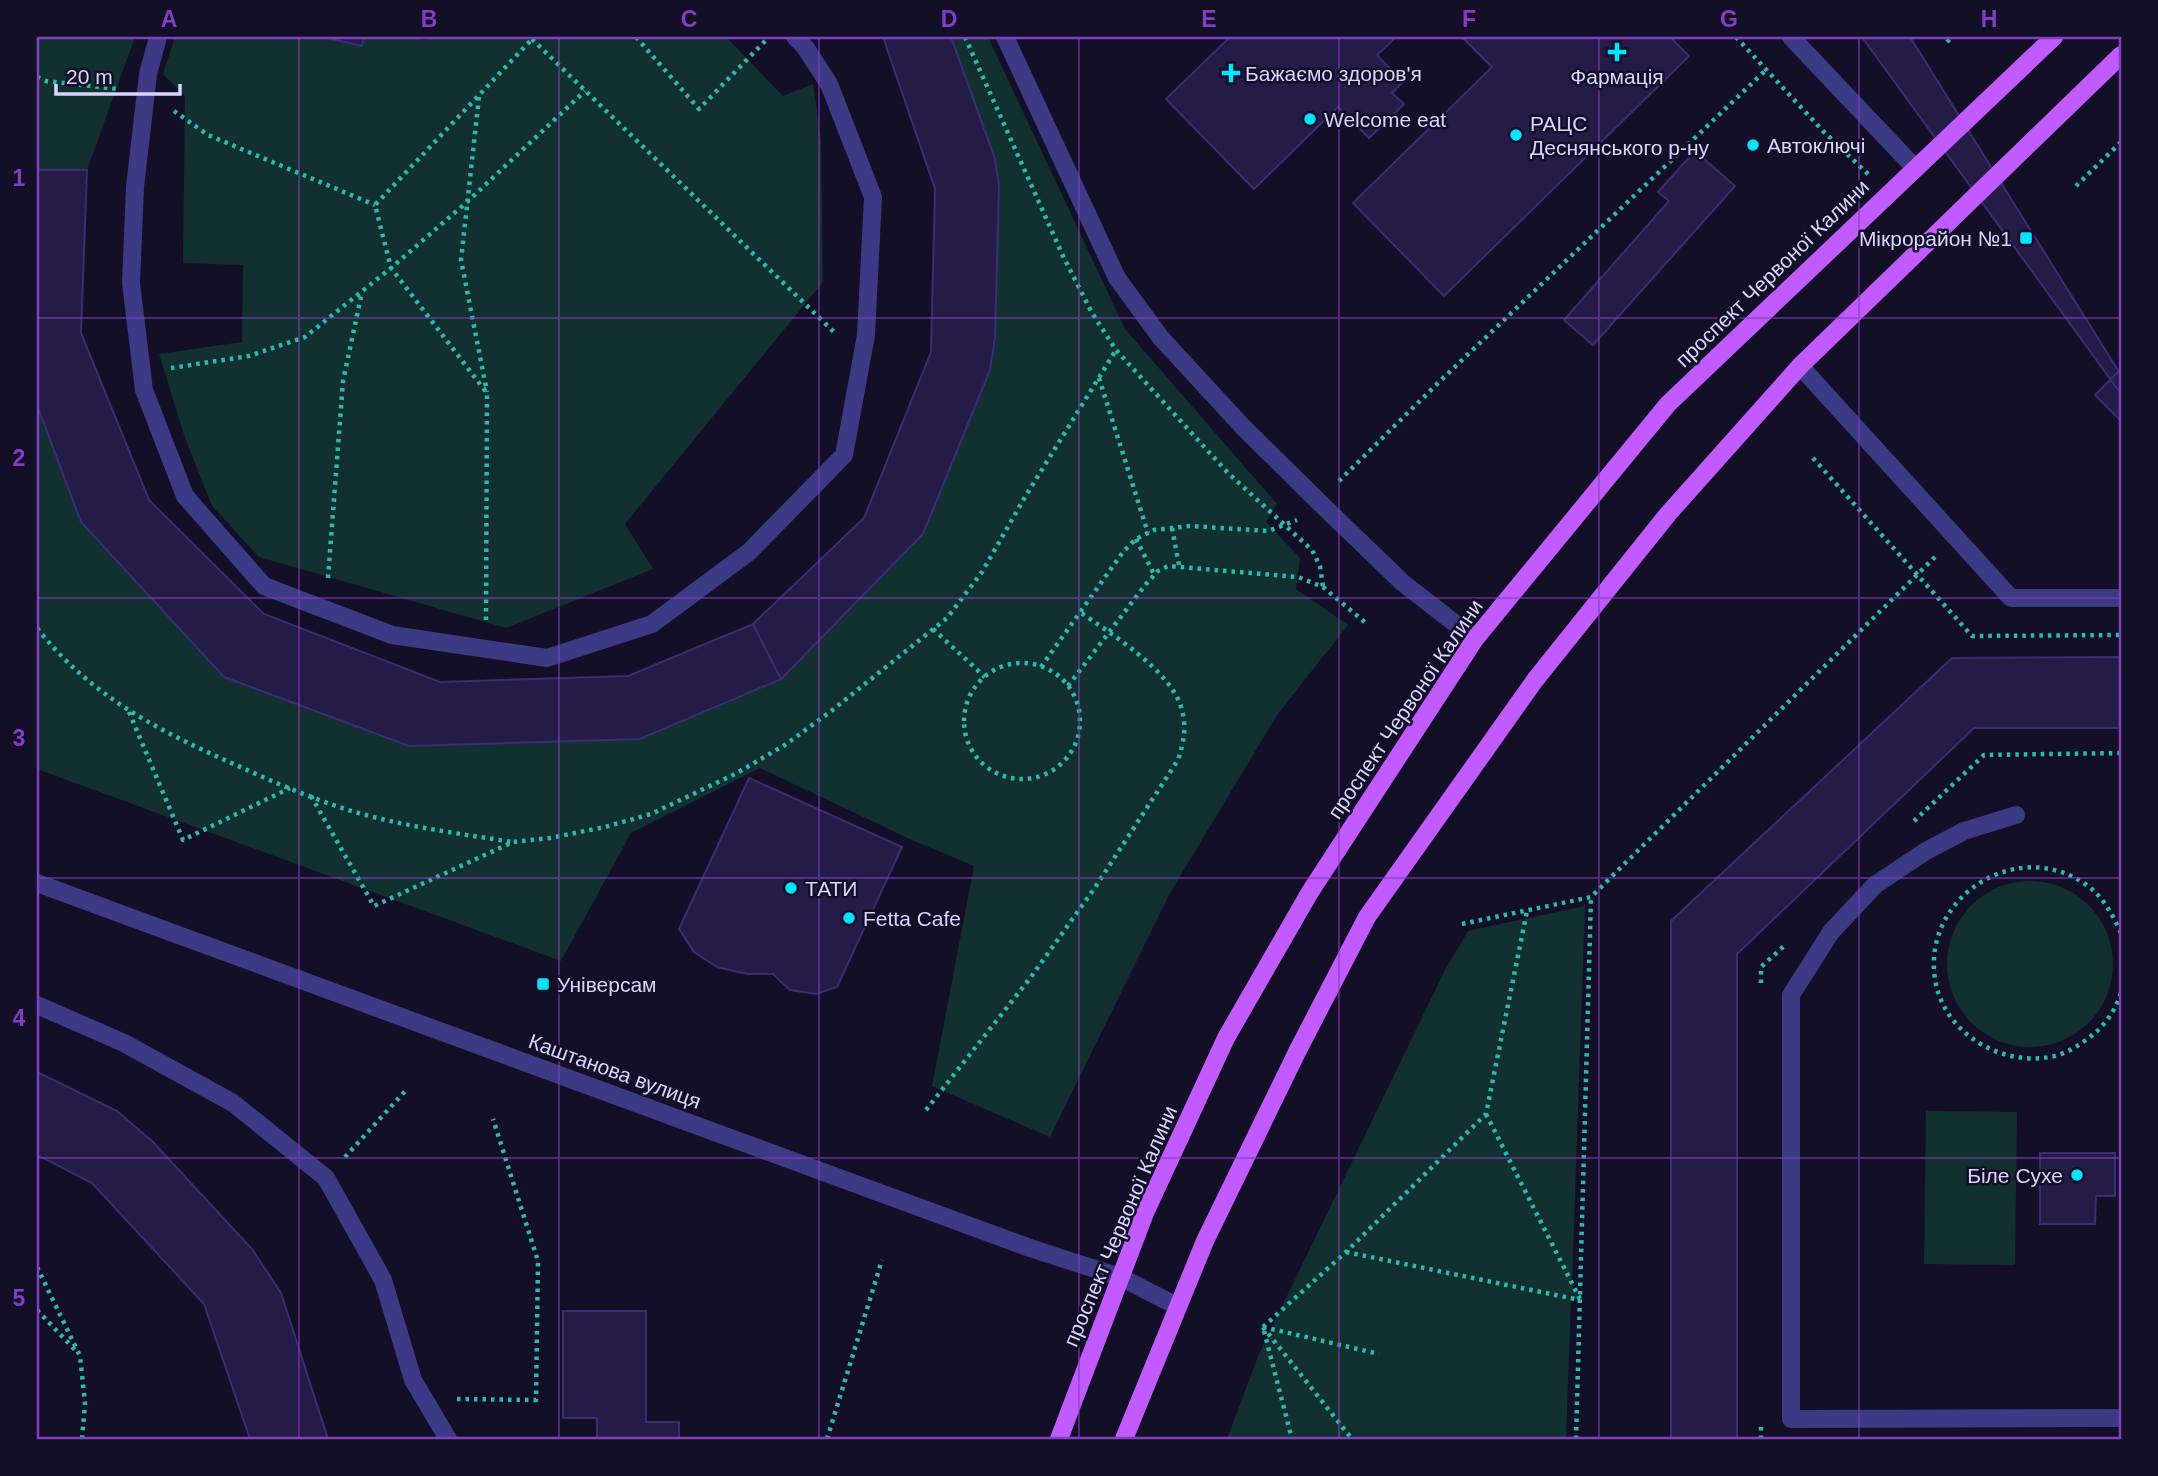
<svg xmlns="http://www.w3.org/2000/svg" width="2158" height="1476" font-family="Helvetica,sans-serif">
<rect width="100%" height="100%" fill="#130f26"/>
<path fill="#12302f" d="M37,37h98l-48,133h-50z
M175,37h148l38,9 3,-9h46l15,3 2,-3h299l57,59 30,-12 8,56 2,142 -198,242 28,45 -147,59 -247,-71 -47,-51 -27,-68 -26,-84 83,-12 1,-77 -60,-2 2,-167 -22,-22z
M951,37h37l137,292 152,175 -11,18 34,36 -4,31 52,36 -71,90 -107,178 -120,244 -118,-51 42,-220 -62,-26 -152,-72 -129,65 -70,128 -524,-192v-364l44,117 143,155 185,69 231,-7 141,-60 142,-145 67,-164 5,-33 4,-151 -4,-27z
M1947 964a83 83 0 1 1 166 0a83 83 0 1 1-166 0Z
M1585,906l-13,378 8,16 -9,-1 -5,140h-339l32,-85 185,-382 24,-41z
M1926,1111l91,1 -2,153 -91,-1z"/>
<path fill="#241b47" stroke="#3b2d73" stroke-width="2" d="M323,37h41l-2,9z
M883,37h68l44,122 4,27 -4,151 -5,33 -67,164 -142,145 -28,-55 111,-106 67,-166 4,-163z
M1230,37h166l-19,18 26,27 -11,11 12,11 -35,34 -31,-31 -84,82 -88,-90z
M1462,37h208l19,19 -245,240 -91,-93 139,-136z
M1862,37h48l211,338v19z
M1695,151l40,35 -142,159 -29,-25 105,-119 -11,-9z
M37,170h50l-6,163 68,167 115,114 176,68 188,-6 125,-52 28,55 -141,60 -231,7 -185,-69 -143,-155 -44,-117z
M2121,369v52l-26,-26z
M2121,657v71h-147l-237,226v485h-66v-518l281,-263z
M749,778l153,69 -65,140 -21,7 -26,-4 -17,-16h-26l-30,-7 -23,-15 -15,-23z
M37,1072l80,39 35,30 100,108 29,44 47,146h-78l-46,-135 -112,-121 -55,-28z
M2040,1153h75v43h-19l-1,28h-55z
M563,1311h83v111h33v17h-82v-21h-34z"/>
<g fill="none" stroke-linecap="round" stroke-linejoin="round">
<path stroke="#2fb8b0" stroke-width="4.5" stroke-dasharray="3.5 5" stroke-linecap="butt" d="M636,37l63,72 67,-69
M965,37l98,219 29,57 24,37 112,123 84,77 8,16 3,21
M1736,37l87,94 46,44
M532,39l304,295
M1947,42l5,-5
M37,77l9,4 72,8
M479,97l-18,163 26,132
M174,111l34,24 167,70
M2076,186l45,-44
M171,368l78,-12 56,-19 86,-69 76,-66 118,-111
M1099,378l49,155
M1813,458l159,178 149,-1
M1339,481l100,-99 328,-313
M1172,528l7,37
M1136,539l18,35
M328,578l15,-197 19,-89
M486,620l1,-227 -96,-125 -16,-63 159,-168
M37,628c53,68 122,103 199,137 35,16 72,32 109,44 54,17 111,24 167,33
M933,629l52,48
M964 721a58 58 0 1 1 116 0a58 58 0 1 1-116 0Z
M1041,667l82,-115 13,-13 18,-9 36,-4 78,5 29,-11
M1068,686l78,-102 12,-13 10,-5 130,11 25,10 44,37
M129,712l54,128 107,-52
M311,796l63,110 139,-64 37,-4 55,-11 46,-13 84,-40 50,-29 45,-33 117,-94 35,-46 43,-75 91,-147
M1914,821l70,-66 137,-2
M1462,924l129,-27 344,-340
M2121,933c-8,-17 -17,-35 -33,-47 -69,-51 -166,10 -153,93 8,53 64,87 115,78 17,-3 33,-14 46,-25 11,-10 22,-26 25,-40
M1761,983v-16l23,-21
M926,1110l105,-133 63,-88 84,-129c6,-18 9,-35 3,-53 -11,-37 -70,-73 -101,-95
M1486,1114l94,185
M345,1157l63,-69
M1346,1252l234,48
M37,1267l43,89 5,47 -3,36
M37,1310l40,42
M1263,1327l83,-75 140,-138 41,-203
M1263,1327l89,112
M1263,1327l116,27
M1264,1331l28,108
M457,1399l79,1 2,-139 -45,-142
M827,1439l55,-179
M1576,1439l15,-542
M1761,1439v-13"/>
<path stroke="#3d3a85" stroke-width="18" d="M158,37l-10,37 -13,113 -4,96 13,107 41,106 79,90 128,49 155,23 105,-34 97,-72 95,-97 22,-120 7,-138 -44,-113 -24,-37 -10,-10
M1005,37l112,241 44,60 82,89 76,75 84,81 72,56
M1791,37l124,131
M1800,366l211,232h110
M2016,815l-52,16 -38,20 -51,34 -44,47 -40,63v424l330,-1
M37,883l993,365 90,29 57,29
M37,1005l87,38 109,60 93,75 57,102 30,100 35,59"/>
<path stroke="#c25bff" stroke-width="18" d="M1059,1439l86,-226 81,-175 84,-146 165,-253 193,-235 386,-367
M1124,1439l81,-198 92,-189 70,-135 168,-237 133,-166 132,-148 321,-311"/>
</g>
<path fill="none" stroke="#843dc5" stroke-width="2" stroke-opacity="0.55" d="M299,37v1402M559,37v1402M819,37v1402M1079,37v1402M1339,37v1402M1599,37v1402M1859,37v1402M37,318h2084M37,598h2084M37,878h2084M37,1158h2084"/>
<g fill="#00e5ff" stroke="#130f26" stroke-width="2.5">
<path d="M1613.5 41.5h7v7h7v7h-7v7h-7v-7h-7v-7h7z"/>
<path d="M1227.5 62.5h7v7h7v7h-7v7h-7v-7h-7v-7h7z"/>
<circle cx="1310" cy="119" r="7"/>
<circle cx="1516" cy="135" r="7"/>
<circle cx="1753" cy="145" r="7"/>
<rect x="2019" y="231" width="14" height="14" rx="3.5"/>
<circle cx="791" cy="888" r="7"/>
<circle cx="849" cy="918" r="7"/>
<rect x="536" y="977" width="14" height="14" rx="3.5"/>
<circle cx="2077" cy="1175" r="7"/>
</g>
<g text-anchor="middle" dominant-baseline="central" stroke-width="5" stroke-linejoin="round" paint-order="stroke">
<g font-size="21" fill="#d9d4ff" stroke="#130f26" text-anchor="start">
<text x="1245" y="73">Бажаємо здоров'я</text>
<text x="1617" y="76" text-anchor="middle">Фармація</text>
<text x="1324" y="119">Welcome eat</text>
<text x="1530" y="123">РАЦС<tspan x="1530" dy="24">Деснянського р-ну</tspan></text>
<text x="1767" y="145">Автоключі</text>
<text x="2012" y="238" text-anchor="end">Мікрорайон №1</text>
<text x="805" y="888">ТАТИ</text>
<text x="863" y="918">Fetta Cafe</text>
<text x="557" y="984">Універсам</text>
<text x="2063" y="1175" text-anchor="end">Біле Сухе</text>
</g>
<g font-size="21" fill="#d9d4ff" stroke="#130f26">
<text transform="translate(1772 273) rotate(-44)">проспект Червоної Калини</text>
<text transform="translate(1405 709) rotate(-56)">проспект Червоної Калини</text>
<text transform="translate(615 1071) rotate(20)">Каштанова вулиця</text>
<text transform="translate(1120 1226) rotate(-67)">проспект Червоної Калини</text>
</g>
</g>
<rect width="2158" height="1476" fill="none" stroke="#130f26" stroke-width="77"/>
<path d="M56 84v10h124v-10" fill="none" stroke="#d9d4ff" stroke-width="3.5"/>
<text x="66" y="84" font-size="21" fill="#d9d4ff" stroke="#130f26" stroke-width="5" paint-order="stroke">20 m</text>
<rect x="38" y="38" width="2082" height="1400" fill="none" stroke="#843dc5" stroke-width="2.5"/>
<g font-size="23" text-anchor="middle" font-weight="bold" fill="#843dc5">
<text x="169" y="27">A</text>
<text x="429" y="27">B</text>
<text x="689" y="27">C</text>
<text x="949" y="27">D</text>
<text x="1209" y="27">E</text>
<text x="1469" y="27">F</text>
<text x="1729" y="27">G</text>
<text x="1989" y="27">H</text>
<text x="19" y="186">1</text>
<text x="19" y="466">2</text>
<text x="19" y="746">3</text>
<text x="19" y="1026">4</text>
<text x="19" y="1306">5</text>
</g>
</svg>
